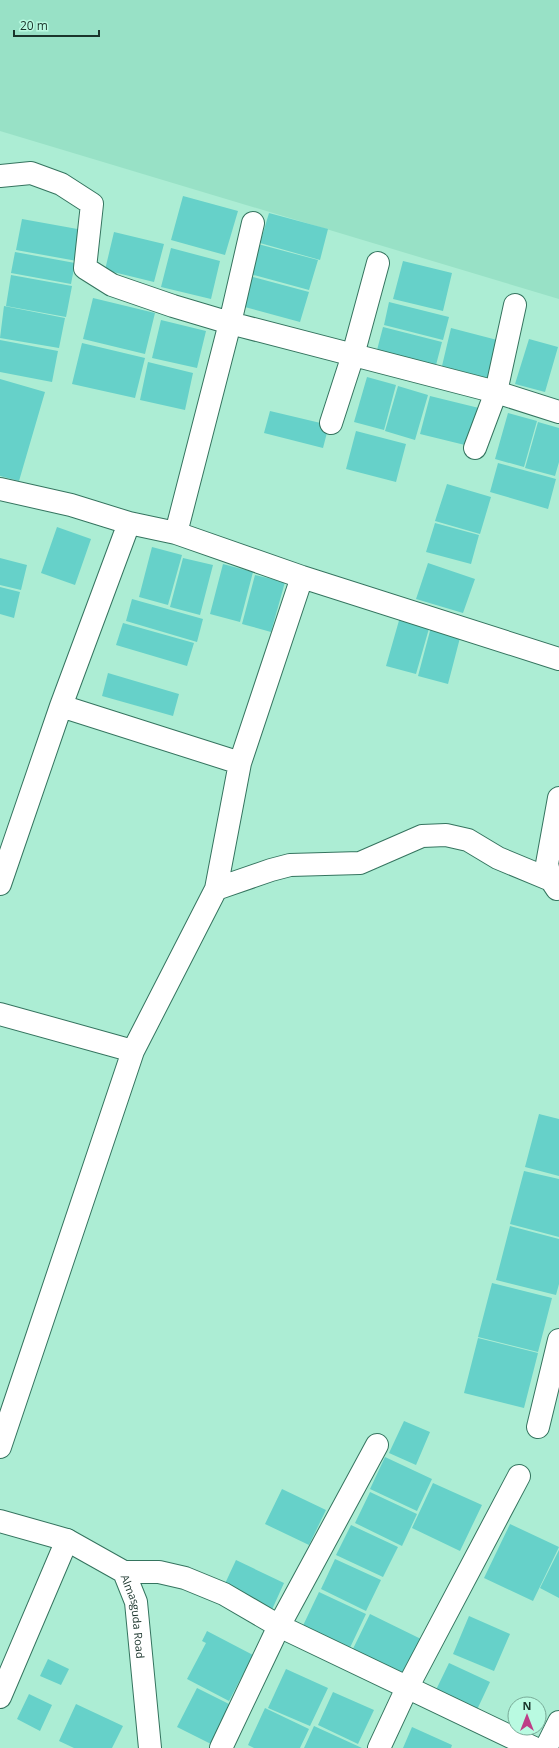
<svg xmlns="http://www.w3.org/2000/svg" width="559" height="1748" font-family="'Open Sans',sans-serif">
<rect width="100%" height="100%" fill="#acedd4"/>
<path fill="#98e1c6" d="M0,0h559v299l-559,-168z"/>
<path fill="#66d1c9" d="M183,196l55,15 -13,44 -54,-15z
M269,213l59,16 -8,31 -60,-17z
M22,219l61,11 -6,31 -61,-11z
M114,232l50,12 -10,38 -49,-12z
M258,244l60,16 -9,30 -59,-16z
M171,248l49,13 -9,38 -50,-12z
M15,252l60,11 -4,21 -60,-11z
M403,261l49,12 -9,38 -50,-12z
M11,275l61,11 -6,31 -60,-11z
M249,276l60,16 -9,30 -59,-16z
M93,298l62,15 -10,41 -62,-15z
M389,302l60,15 -6,23 -59,-15z
M4,306l61,12 -6,30 -59,-10z
M161,320l45,11 -9,37 -45,-10z
M383,327l59,15 -6,23 -59,-15z
M451,328l50,13 -10,38 -49,-13z
M529,339l29,8 -13,45 -30,-8z
M0,340l58,11 -6,31 -52,-10z
M82,343l63,15 -10,40 -63,-14z
M148,362l45,11 -8,37 -45,-10z
M367,377l29,8 -12,45 -30,-8z
M0,379l45,13 -26,89 -19,-5z
M398,386l30,9 -13,45 -30,-9z
M430,396l49,12 -10,38 -49,-12z
M270,411l59,14 -6,23 -59,-15z
M508,413l29,8 -13,46 -29,-8z
M538,422l21,6v34l-4,14 -30,-8z
M356,431l50,13 -10,38 -50,-13z
M498,463l58,16 -8,30 -58,-17z
M447,484l44,13 -11,37 -45,-13z
M435,523l44,12 -8,29 -45,-12z
M57,527l34,12 -16,46 -34,-12z
M152,547l30,8 -14,50 -29,-8z
M0,558l27,7 -6,25 -21,-5z
M183,558l30,7 -13,50 -30,-8z
M428,563l47,16 -12,34 -47,-14z
M223,564l30,8 -13,50 -30,-8z
M255,575l30,7 -14,50 -29,-8z
M0,587l20,5 -6,26 -14,-4z
M132,599l71,20 -6,23 -71,-21z
M400,617l30,8 -14,49 -30,-8z
M123,623l71,20 -7,23 -71,-21z
M431,627l30,7 -13,50 -30,-8z
M108,673l71,21 -6,22 -71,-20z
M539,1114l20,5v57l-34,-9z
M524,1171l35,8v58l-49,-13z
M510,1226l49,13v45l-3,11 -60,-15z
M492,1283l60,15 -14,54 -60,-15z
M478,1338l60,15 -14,55 -60,-15z
M404,1421l26,11 -14,33 -27,-12z
M385,1457l47,22 -15,32 -47,-22z
M433,1483l49,22 -22,46 -48,-23z
M282,1489l44,21 -17,35 -44,-21z
M370,1492l47,22 -15,32 -47,-23z
M510,1524l49,23 -26,54 -49,-23z
M351,1525l47,22 -15,30 -47,-22z
M559,1550v48l-19,-10z
M335,1559l46,21 -15,31 -45,-22z
M236,1560l48,23 -14,31 -48,-24z
M319,1592l47,22 -20,42 -47,-22z
M370,1614l51,25 -21,45 -52,-25z
M469,1616l41,18 -16,37 -41,-17z
M207,1631l46,24 -24,46 -42,-22 19,-36 -4,-2z
M48,1659l21,10 -8,16 -21,-9z
M449,1663l41,19 -15,32 -41,-20z
M286,1669l42,19 -18,38 -42,-18z
M197,1688l36,18 -20,39 -36,-18z
M333,1692l41,18 -16,34 -40,-19z
M29,1694l23,11 -12,26 -23,-12z
M76,1704l47,22 -11,22h-38l-15,-7z
M265,1708l44,21 -9,19h-46l-6,-3z
M314,1726l48,22h-58z
M412,1727l40,18 -1,3h-48z"/>
<g fill="none" stroke-linecap="round" stroke-linejoin="round">
<defs>
<path id="street" d="M0,176l31,-3 30,11 31,20 -7,64 27,17 61,21 57,17 266,69 63,20
M331,423l22,-68 25,-92
M475,448l21,-56 19,-87
M0,489l71,16 58,18 47,10 126,44 257,82
M176,533l54,-210 23,-100
M61,706l179,57
M0,884l61,-178 68,-183
M216,889l55,-19 19,-5 70,-2 62,-27 24,-1 22,5 30,18 53,22
M557,889l-6,-9 -4,-16 12,-66
M0,1014l133,37
M538,1427l21,-87
M0,1447l133,-396 83,-162 24,-126 62,-186
M124,1572h35l26,6 39,16 55,32 255,122
M0,1697l67,-157
M221,1748l58,-122 98,-181
M379,1748l28,-60 112,-212
M546,1748l13,-26"/>
<g id="secondary">
<path id="s1" d="M0,1521l67,19 57,32 12,30 14,146"/>
</g>
</defs>
<use href="#street" stroke="#35745f" stroke-width="24"/>
<use href="#secondary" stroke="#35745f" stroke-width="24"/>
<use href="#street" stroke="#fff" stroke-width="22"/>
<use href="#secondary" stroke="#fff" stroke-width="22"/>
</g>
<g text-anchor="middle" dominant-baseline="central" stroke-width="3.5" stroke-linejoin="round" paint-order="stroke">
<g font-size="11" fill="#1a342b" stroke="#b9fae1">
<text stroke="none"><textPath href="#s1" startOffset="181">Almasguda Road</textPath></text>
</g>
</g>
<g transform="translate(527 1716)"><circle r="19" fill="#b9fae1" stroke="#79ab98"/>
<path d="M0-3L7 15L0 10L-7 15Z" fill="#be3d87"/>
<text y="-6" font-size="11" font-weight="bold" text-anchor="middle" fill="#1a342b">N</text>
</g>
<path d="M14 30v6h85v-6" fill="none" stroke="#1a342b" stroke-width="2"/>
<text x="20" y="30" font-size="12" fill="#1a342b" stroke="#b9fae1" stroke-width="3" paint-order="stroke">20 m</text>
</svg>
